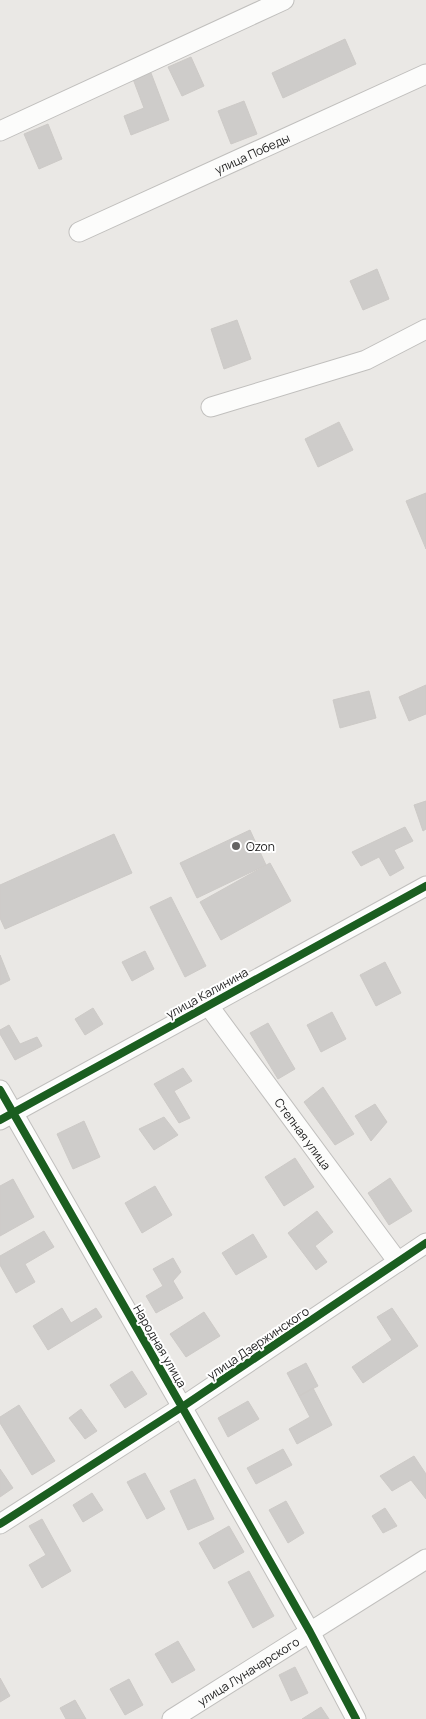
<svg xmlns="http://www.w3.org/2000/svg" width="426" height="1719" font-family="Manrope,sans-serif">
<rect width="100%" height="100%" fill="#eae8e5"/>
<path fill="#ceccca" stroke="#cdcac7" d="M345,39l11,25 -73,34 -11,-25z
M191,57l13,29 -22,10 -14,-29z
M151,73l18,47 -38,15 -7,-19 20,-8 -11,-29z
M244,101l13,33 -26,10 -13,-33z
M48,124l14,35 -23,10 -15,-35z
M377,269l12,30 -26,11 -13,-29z
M237,320l14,39 -27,10 -13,-40z
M339,422l14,28 -35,17 -13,-28z
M426,493v56l-20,-48z
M426,685v29l-17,7 -10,-24z
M369,691l7,27 -36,10 -7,-28z
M426,801v28l-3,2 -9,-26z
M405,827l8,14 -19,9 10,18 -14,8 -11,-19 -18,9 -9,-14z
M250,830l16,35 -69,33 -17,-35z
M114,834l18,39 -127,56 -5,-11v-33z
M270,863l21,38 -70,39 -21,-38z
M171,897l35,69 -21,11 -35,-70z
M145,951l9,18 -22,12 -10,-19z
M0,955l10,25 -10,5z
M385,962l16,31 -25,13 -16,-31z
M93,1008l10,16 -18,11 -10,-16z
M332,1012l14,27 -25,13 -14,-27z
M268,1023l27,46 -17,10 -28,-46z
M9,1025l11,19 17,-7 5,9 -27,14 -15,-26v-4z
M183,1068l9,13 -18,10 16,27 -11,5 -25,-39z
M323,1087l31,47 -19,11 -31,-43z
M375,1104l12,18 -16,19 -16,-25z
M164,1117l14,18 -24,15 -15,-21z
M84,1121l16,36 -27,12 -16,-35z
M295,1158l19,29 -30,19 -19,-29z
M390,1178l22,33 -23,14 -21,-32z
M13,1179l21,38 -34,19v-50z
M155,1186l17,29 -30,18 -17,-30z
M317,1211l16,21 -18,14 12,16 -11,8 -28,-37z
M44,1231l10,16 -29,17 10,18 -19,11 -16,-28v-9z
M253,1234l14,23 -31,18 -14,-22z
M173,1258l8,14 -8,9 10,17 -27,15 -10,-17 17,-10 -10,-17z
M62,1308l9,15 25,-15 6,9 -54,33 -15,-24z
M392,1308l26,38 -55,37 -11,-16 40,-27 -15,-23z
M204,1312l16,24 -34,21 -16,-23z
M306,1363l12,23 -19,10 -12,-23z
M132,1371l15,23 -22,14 -15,-23z
M313,1388l19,37 -35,19 -8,-15 21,-12 -11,-21z
M248,1401l11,18 -31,18 -10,-19z
M19,1405l36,56 -23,14 -32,-52v-6z
M81,1409l16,22 -12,8 -16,-21z
M283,1449l9,16 -36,19 -9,-16z
M414,1456l12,18v25l-15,-19 -19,11 -12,-15z
M0,1469l13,19 -13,9z
M145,1473l20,36 -18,10 -20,-37z
M195,1479l19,40 -26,11 -18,-39z
M92,1493l11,17 -20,12 -10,-17z
M286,1501l18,32 -16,10 -19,-33z
M385,1508l12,18 -14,7 -11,-17z
M42,1519l29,52 -29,17 -13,-23 17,-10 -17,-29z
M229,1526l15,26 -30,17 -15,-26z
M249,1571l25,45 -21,12 -25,-46z
M178,1641l17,29 -23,13 -17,-29z
M295,1667l13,26 -17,8 -12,-26z
M0,1678l10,18 -10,6z
M129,1679l14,26 -18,10 -15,-26z
M75,1700l11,19h-20l-6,-11z
M321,1707l8,12h-27z"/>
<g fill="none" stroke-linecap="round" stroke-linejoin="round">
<defs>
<g id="minor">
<path d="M0,131l284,-131"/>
<path id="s1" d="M79,232l347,-158"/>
<path d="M211,407l155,-47 60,-31"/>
<path id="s2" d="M208,1005l190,257"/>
<path d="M0,1090l182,317 128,225 46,87"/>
<path d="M0,1120l426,-234"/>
<path d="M0,1524l182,-117 244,-164"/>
<path id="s3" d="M172,1719l254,-160"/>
</g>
</defs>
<use href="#minor" stroke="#c0bfbd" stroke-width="21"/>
<use href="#minor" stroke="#fcfcfb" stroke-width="19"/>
<defs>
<path id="cycleway" d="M0,1090l182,317 128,225 46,87
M0,1120l426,-234
M0,1524l182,-117 244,-164"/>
</defs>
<use href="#cycleway" stroke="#fff" stroke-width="11"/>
<use href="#cycleway" stroke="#1b5e20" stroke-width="8"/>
</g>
<circle fill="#646362" stroke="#fff" stroke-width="2" cx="236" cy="846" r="5"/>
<g text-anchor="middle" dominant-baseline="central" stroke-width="4" stroke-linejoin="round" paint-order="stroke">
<g font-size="12" fill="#1c1c1c" stroke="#fff">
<text stroke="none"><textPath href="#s1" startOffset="190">улица Победы</textPath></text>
<text transform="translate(207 993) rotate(-29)">улица Калинина</text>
<text stroke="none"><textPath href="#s2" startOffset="160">Степная улица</textPath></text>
<text transform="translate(258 1343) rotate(-34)">улица Дзержинского</text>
<text transform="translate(160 1346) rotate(60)">Народная улица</text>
<text stroke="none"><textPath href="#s3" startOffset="90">улица Луначарского</textPath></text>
</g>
<g font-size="12" fill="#1c1c1c" stroke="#fff" text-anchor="start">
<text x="246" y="846">Ozon</text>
</g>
</g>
</svg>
